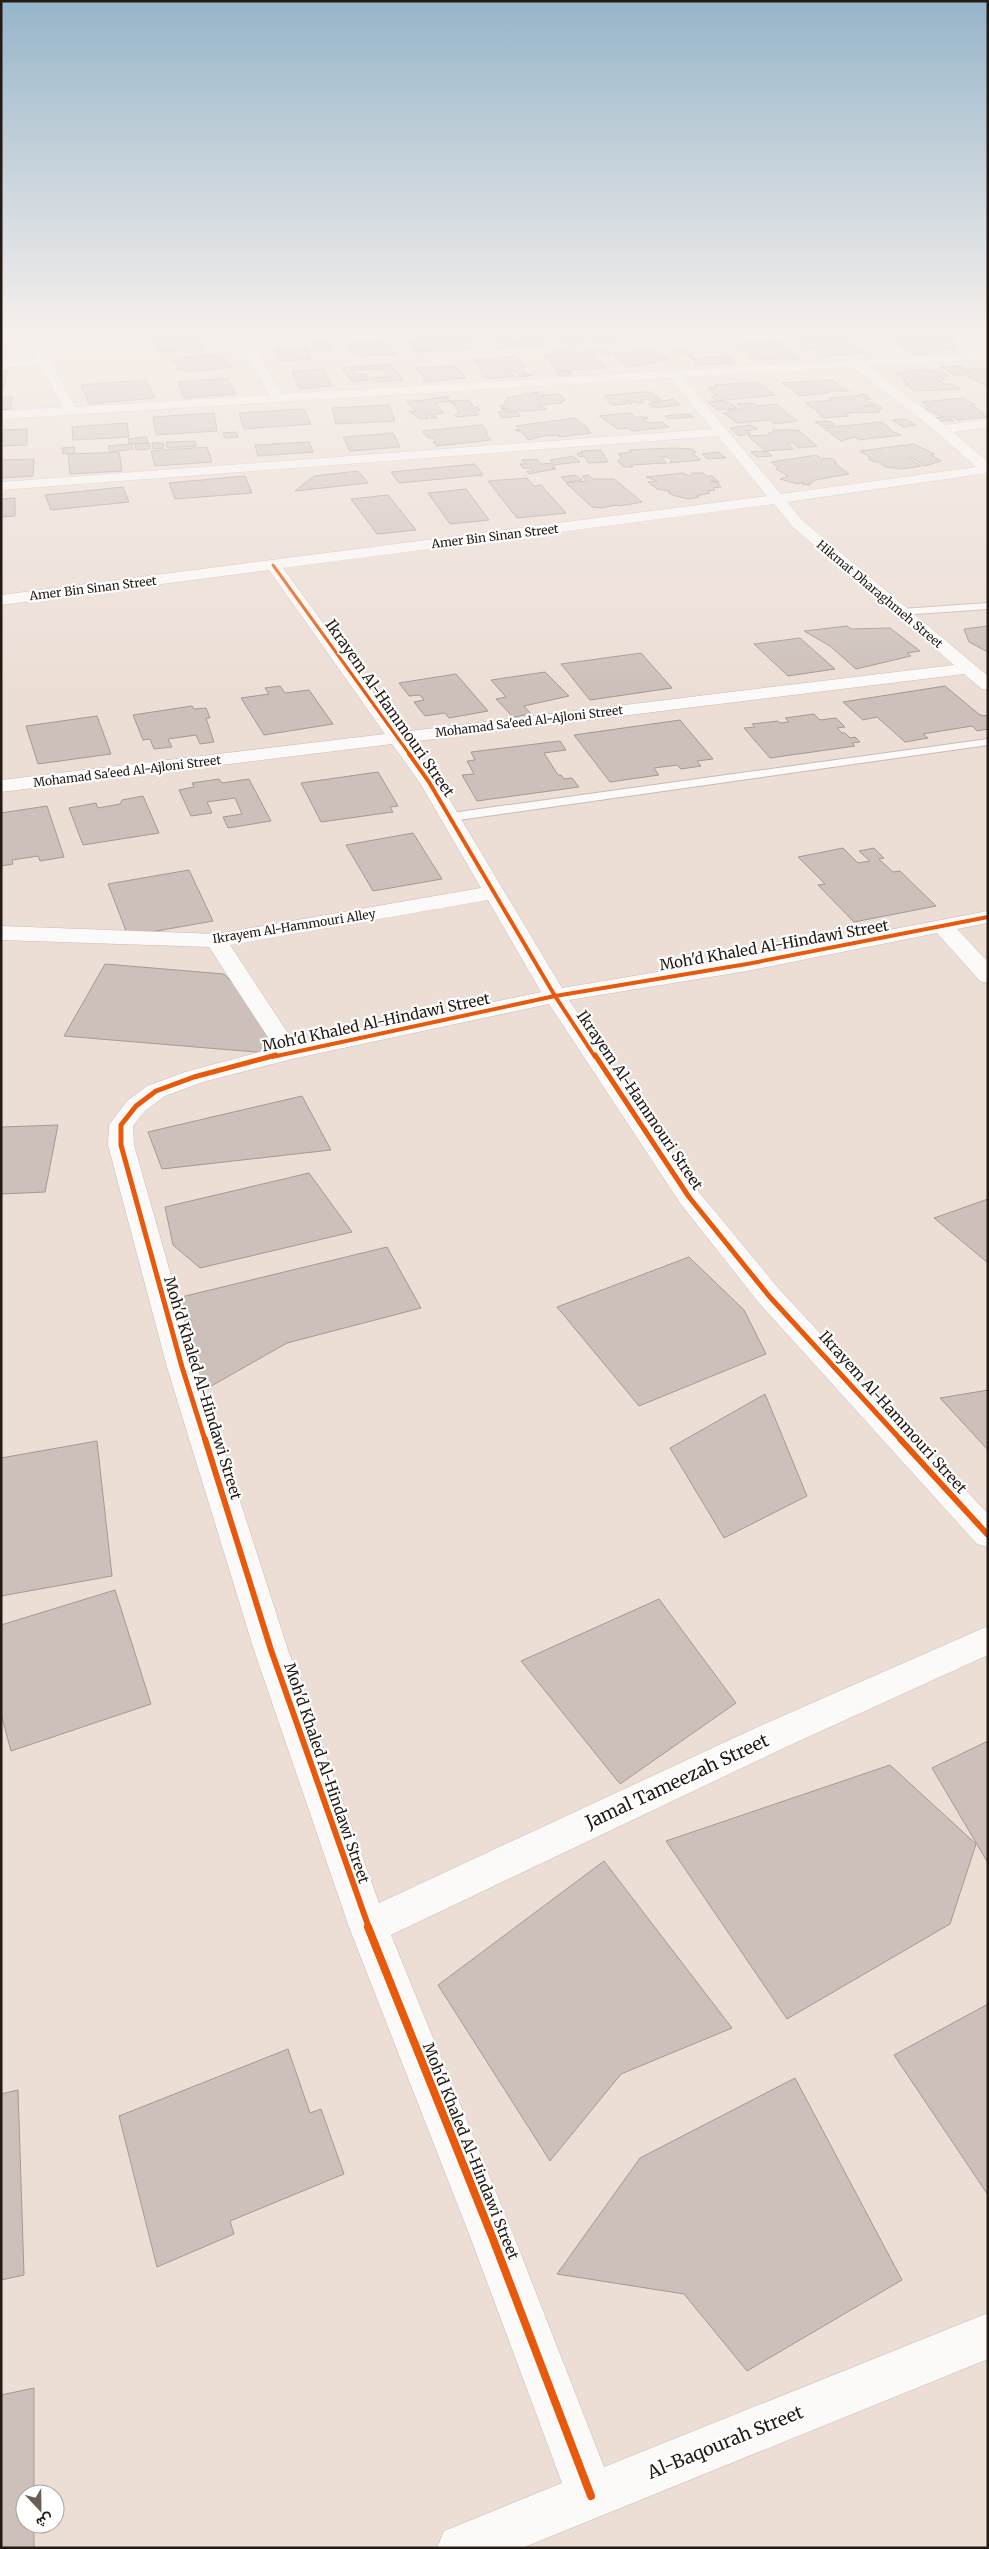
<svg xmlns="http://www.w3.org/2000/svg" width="989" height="2549" font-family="Merriweather,Vazirmatn,serif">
<rect width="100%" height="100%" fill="#ecded5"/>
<path fill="#cdc0bb" stroke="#a49994" d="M44,331h44l3,5 -43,4z
M554,331h24l-6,1 12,2 -4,1 6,8 -21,2 -14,-9 7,-1z
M604,331l11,11 -23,1 -6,-7 5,-1 -6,-2z
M624,331h34l-30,6z
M775,331h26l-6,1 4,3 -18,1z
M473,333l6,7 -10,1 -8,-7z
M534,333l6,6h-3l7,6 -48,4 -2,-4h2l-8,-10 21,-1 3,4 -5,1 3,3 12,-1 -7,-7z
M664,334h15l4,3 -21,2 -3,-2 -22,3 -7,-3z
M197,335l7,14 -43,3 -7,-14z
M440,335l24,2 2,1h-3l5,6h-5l9,5 -55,3 -7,-10h6l-3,-3 7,-1 -2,-2z
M840,335l9,6h-6l7,5 6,-1 11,8 -42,3 -10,-7h-5l-8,-5 6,-1 -7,-5z
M951,336l5,4h-6l8,5 -7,1 4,3 -31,2 4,3 -22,1 -5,-4h7l-3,-2h-5l-17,-9z
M328,340l4,9 -16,1 -4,-9z
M387,341l9,13 -40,2 -9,-8h7l-3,-5z
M779,341l20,17 -42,2 -19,-16z
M308,348l3,11 -33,2 -2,-12z
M592,348l8,3 6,-1 4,4h-7l-9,-3 1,2h-3l-6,-3 7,-1z
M566,349l1,4h24l4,3 -8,4h11l8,8 -49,3 -4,-4 3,-1 -7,-4 3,-1 -8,-5 15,-2 -4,-4z
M639,350l5,4 3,-1 -2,-2 10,-1 12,10 -39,7 -15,-14 20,1 -4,-3z
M688,350l6,6 -8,1 -10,-6z
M221,355l12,12 -45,5 -11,-3 3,-4 -9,-4 12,-4z
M516,356l11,11h-5l3,6 -3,1 11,1 -16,2 2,-2 -4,-4 -6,1 5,4 -27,3 -8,-9 4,-1 -9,-9z
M728,356l7,7 -38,2 -3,-3 5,-1 -2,-1 -6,-1z
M390,364l13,16 -28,2 -4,-4 17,-1 -6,-8h-10l-20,1 3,5 10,-1 4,6 -17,2 -10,-14z
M455,366l11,12 -43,4 4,-2 -11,-12z
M961,366l6,3 -6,1 9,4 -14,2 -15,-9z
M982,368l6,1v17l-20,-9 5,-2 -8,-5z
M324,369l8,17 -33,3 -7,-18z
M925,369l3,2 12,-1 8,6h-7l4,3 -6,2 5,3h8l8,5 -45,2 -10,-7h3l-5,-3 3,-1 -11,-7z
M8,370l-4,17h-3v-16z
M569,371l4,6 -13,1 -4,-6z
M228,378l8,16 -52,4 -6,-16z
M146,380l9,18 -66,6 -8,-19z
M833,380l9,8 7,3h-23l3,2 -30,3 -12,-11 -5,-2z
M758,382l17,13 -59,6 -5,-5h6l-9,-8 9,-1 -3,-2z
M537,392l2,2h-4l3,2 21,-2 7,6 -5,1 2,2 -25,2 9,4 -19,2h-24l-3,-3 6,1 -7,-3 4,-1 2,-2 -2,-2h5l-2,-3z
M640,392h11l11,9 -11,1 -3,-3 -7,1 3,3h-8l-8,-3 4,4h-3l-4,-4h-3l5,4 -16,1 -7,-9z
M861,394h4l6,5 -6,1 3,2 9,3 -14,1h17l2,3h-6l4,3 -34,1 3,3 -27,2 -2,-5 -15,-10 26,-3 -2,-2 34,-3z
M448,396l2,1 -4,1 4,3 -15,2 9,10 -11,1 4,4h-5l-3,-4 -4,1 4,3 -9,1 -11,-8 8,1 -10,-11h12z
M1,397h11l-1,12 -10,1z
M963,398l12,7h-4l13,8h-4l7,4 -30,3 -4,-4 -5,1 6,4h-13l-5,-3 7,-1 -17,-8 3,-1 -7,-6z
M673,399l7,6 -27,3 -5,-4z
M469,400l5,8 4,-1 2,4h-5l4,4 -23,2 -2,-2 5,-3 -5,-8 -5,-2h6l-5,-1z
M721,401l9,2 7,5 -20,2 -9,-8z
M753,403l4,3 19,-2 21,17 -23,3 -4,-4 -32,3 -15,-10h6l-2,-3 16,-1 -6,-5z
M389,405l6,16 -59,3 -4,-16z
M304,409l7,15 -67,5 -5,-16z
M498,412h19l3,4 -18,2z
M214,413l3,18 -61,4 -3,-18z
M630,413l5,4h12l1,2h-5l5,4 14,-1 7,5 -37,4 -4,-3 -10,1 -19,-13z
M689,414l4,3 -25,2 -3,-3z
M575,418l14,11h-3l5,4 -32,4v-2l-16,1 -15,4 -5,-7 -8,-3 5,-1 -4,-3z
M906,419l10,6 -13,2 -11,-7z
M829,421l6,4 -13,1 -7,-4z
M881,422l8,5h-2l4,3h-2l12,5 -42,5 -4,-3 -14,4 -17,-13z
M127,423l2,14 -56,3 -1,-13z
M482,425l5,6 -2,1 3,2h-3l6,6 -54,6 -4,-4 3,-1 -2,-3h-6l-6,-7z
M750,425l8,4 -12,2 5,3 -12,2 -9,-8z
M27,429v16l-26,1v-16z
M772,430h26l19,16 -18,2 -6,-5h-6l7,6 -29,2 -17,-15 22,-1 -2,-2 6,-1z
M236,432l2,5 -13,1 -2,-5z
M393,433l7,14 -50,4 -7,-14z
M146,437l2,6 -19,1 -1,-5z
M195,441l1,5 -29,2 -1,-6z
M309,442l4,10 -55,4 -3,-11z
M149,443l1,6 -14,1 -1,-6z
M152,443h11l1,5 -11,1z
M131,444l2,5 -23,3 -2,-6z
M913,444l22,10 -4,1 10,6 -16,5 -13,-8h-4l13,8 -19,3 -16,-2 -8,-5h-4l-6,-3 3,-1 -11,-7z
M74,447l1,6 -12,1 -1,-6z
M207,447l5,15 -57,4 -4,-15z
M674,448l18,1 4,3 -4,1 9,7 -32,3 3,-2 -4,-4h-7l6,6 -36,2 2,2h-9l-7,-6 5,-3 -4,-4 13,-2 -2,-2z
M601,450l7,12 -20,1 -4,-7 -5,1 -2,-4h5l-1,-2z
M766,451l6,5 -15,1 -6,-5z
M119,452l3,19 -52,3 -2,-20z
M718,452l8,6 -18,1 -6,-5z
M817,455l4,4 10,-1 6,5h-3l15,11 -34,6 -6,5 -7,-1 1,-2 -5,2 -18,-5 8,-3 -12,-7 3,-1 -8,-6z
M573,456l7,6 -27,3 2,3h-3l4,1 -23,4 -4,1 -2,-3h7l-3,-3h-8l-3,-4h5l-3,-4 15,-1 4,5 12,-1 -3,-3z
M34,459l-1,17 -32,2v-18z
M475,464l8,11 -84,8 -8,-11z
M358,471l10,12 -73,8 19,-15z
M683,473l6,3 3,-3h11l5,4 3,-2 8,7 -8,-1 6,1 4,5 -8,1 2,2 -8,1 3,2 -10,2 -3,1 2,1 -11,2 -16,-4 -4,-3 2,-1 -13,-2 -9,-7 9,-1 -11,-4z
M576,475l6,5 -16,2 -5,-5z
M588,475l5,4h21l28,23 -22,4 -3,-1 -16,3 -9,-1 -26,-24 21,-2 -5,-5z
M245,476l7,17 -77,6 -6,-16z
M527,478l7,8 7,-1 25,28 -49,5 -29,-37z
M123,487l6,15 -78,8 -6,-15z
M466,489l23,31 -39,4 -22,-31z
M388,495l28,35 -39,4 -26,-35z
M15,498v18l-14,1v-18z
M847,626l4,3 39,-1 30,23 -13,2 4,3 -55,13 -26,-23 -26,-15z
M988,626v26l-19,-10 -5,-13z
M800,638l35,31 -47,7 -34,-32z
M641,653l31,35 -82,12 -29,-36z
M545,672l24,24 -45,10 7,8 -18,3 -17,-18 10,-2 -15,-17z
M456,674l32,37 -39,7 -4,-5 -20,3 -11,-14 10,-2 -4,-5 -11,1 -10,-13z
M280,686l5,7 24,-3 24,34 -69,11 -23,-37 28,-4 -4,-6z
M945,686l35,29 8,1v13l-11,2 -5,-5 -49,8 5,4 -23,4 -28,-25 -14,3 -20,-18z
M192,706l2,3 12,-1 4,10h-4l8,24 -14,2 -4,-9 -28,4 4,8 -18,2 -4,-10 -7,1 -10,-25z
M814,714l6,6 16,-2 9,9 -8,1 5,5h3l5,5 5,-1 5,5 -8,1 3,3 -85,12 -26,-30 11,-1 -3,-3 26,-3 2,2 9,-1 -4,-4z
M97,716l14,38 -73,10 -12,-38z
M680,720l33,39 -16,2 4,5 -20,3 -4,-4 -23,3 5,7 -49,7 -36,-47z
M560,741l6,9 -22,3 14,22h3l3,4 8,-1 7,9 -102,14 -15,-26 12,-1 -7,-13 8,-1 -4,-8z
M378,772l20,34 -8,1 3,5 -72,10 -20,-39z
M219,779l3,4 27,-4 22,42 -43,7 -5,-11 19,-3 -7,-16 -28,4 5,11 -21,3 -12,-26 15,-3 -2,-4z
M143,796l16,37 -76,12 -14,-37 27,-5 2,5 22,-4 2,-4z
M47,806l17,51 -24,4 -2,-5 -26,4 1,4 -12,2v-53z
M413,833l29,46 -69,12 -27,-46z
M843,848l15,15 12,-2 -11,-10 15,-3 10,10 -5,1 14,13 7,-1 36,35 -82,16 -36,-37 7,-1 -27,-27z
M189,870l24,51 -85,15 -20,-52z
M105,964l119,10 30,30 22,31 -8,18 -204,-17z
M302,1096l29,54 -169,19 -14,-37z
M58,1125l-13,67 -44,2v-67z
M309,1173l43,59 -152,36 -27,-23 -8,-38z
M988,1199v64l-54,-45z
M387,1247l34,61 -134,35 -88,50 -30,-93z
M689,1257l55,53 22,44 -127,52 -82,-99z
M988,1390v60l-48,-52z
M765,1394l42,102 -83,42 -54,-90z
M97,1441l15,135 -111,20v-138z
M115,1590l36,114 -140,47 -10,-37v-89z
M659,1599l77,104 -116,81 -99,-123z
M988,1741v122l-56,-95z
M890,1765l86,79 -26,80 -163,95 -121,-178z
M604,1861l128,167 -111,46 -71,87 -112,-176z
M988,2004v191l-94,-140z
M288,2049l22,64 11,-4 23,65 -114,47 4,13 -77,33 -38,-151z
M795,2078l107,202 -155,91 -63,-77 -127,-20 83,-116z
M18,2090l6,185 -23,5v-186z
M34,2388v106h-9v30h9v24h-33v-153z"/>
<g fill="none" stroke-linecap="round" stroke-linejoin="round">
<defs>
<path id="lane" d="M988,603v6l-87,6 -5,-3 5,-3z
M988,739v6l-537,76 -6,-4 6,-4z"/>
<path id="street" d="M21,331h12l42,76 195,-12 -38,-64h12l2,3 116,-3 -6,3 -106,7 32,53 617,-37 -39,-26h15l39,25 74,-5v8l-120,7 77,59 43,-6v8l-35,5 35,30v11l-201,29 16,19 185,155v14l-6,-1 -18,-15 -555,68 30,40 123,206 185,-31 241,-46v12l-31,6 31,33v21l-8,-2 -43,-48 -190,38 -178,29 129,191 81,98 209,225v33l-11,-3 -218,-241 -79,-100 -131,-199 -257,55 -89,23 -38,14 -20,15 -12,15 1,19 63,222 91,283 91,253 383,-178 226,-99v29l-202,92 -395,188 124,304 89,228 384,-154v46l-466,189h-85l7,-17 118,-48 -91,-244 -122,-312 -95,-277 -87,-283 -59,-222 1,-20 18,-24 20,-15 38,-14 90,-24 -66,-101 -208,-7v-14l215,8 265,-46 -61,-105 -28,-39 -391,48v-12l384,-46 -116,-164 -268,35v-10l766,-99 -49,-60 -717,54v-8l711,-53 -42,-51 -669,41v-8l62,-4 -23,-42 -39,3v-8l35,-2zM853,367l84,65 39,35 -195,27 -99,-117zM774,504l19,23 161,138 -552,67 -119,-164zM488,900l53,92 -246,52 -65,-99z"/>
</defs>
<use href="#lane" stroke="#c7bcb5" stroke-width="2"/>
<use href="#street" stroke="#c7bcb5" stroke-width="1"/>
<use href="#lane" fill="#fcfaf9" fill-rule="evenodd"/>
<use href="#street" fill="#fcfaf9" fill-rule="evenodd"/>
<defs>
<path id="cycleway-far4" d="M273,565l137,190"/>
<path id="cycleway-far3" d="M409,754l20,28 126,214 40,61
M272,1057l283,-61 192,-32 241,-47"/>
<path id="cycleway-far2" d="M595,1055l94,142 80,99 132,144
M205,1440l-23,-73 -61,-222v-20l15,-19 20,-15 38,-14 82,-22"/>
<path id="cycleway-far1" d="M205,1439l66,211 98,278
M900,1439l88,96"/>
<path id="cycleway" d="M368,1927l125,312 98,257"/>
</defs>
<use href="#cycleway-far4" stroke="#fff" stroke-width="5"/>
<use href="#cycleway-far3" stroke="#fff" stroke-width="6"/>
<use href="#cycleway-far2" stroke="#fff" stroke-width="8"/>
<use href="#cycleway-far1" stroke="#fff" stroke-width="9"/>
<use href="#cycleway" stroke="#fff" stroke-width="11"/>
<use href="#cycleway-far4" stroke="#e8590c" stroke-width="3"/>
<use href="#cycleway-far3" stroke="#e8590c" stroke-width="4"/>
<use href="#cycleway-far2" stroke="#e8590c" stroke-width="5"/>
<use href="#cycleway-far1" stroke="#e8590c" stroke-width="6"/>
<use href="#cycleway" stroke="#e8590c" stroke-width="8"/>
</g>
<linearGradient id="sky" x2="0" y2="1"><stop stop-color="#96b5ca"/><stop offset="0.48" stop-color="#f6f0ec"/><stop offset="1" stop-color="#f6f0ec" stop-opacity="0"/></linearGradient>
<rect width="989" height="688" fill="url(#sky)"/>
<g text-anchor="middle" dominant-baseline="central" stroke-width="4.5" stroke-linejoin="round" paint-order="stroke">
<g font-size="12" fill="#231a14" stroke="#fff">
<text transform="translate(495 536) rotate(-7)">Amer Bin Sinan Street</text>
<text transform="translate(93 588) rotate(-7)">Amer Bin Sinan Street</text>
<text transform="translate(880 594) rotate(40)">Hikmat Dharaghmeh Street</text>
<text transform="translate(529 721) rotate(-7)">Mohamad Sa'eed Al-Ajloni Street</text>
<text transform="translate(127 771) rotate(-7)">Mohamad Sa'eed Al-Ajloni Street</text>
<text transform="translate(294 926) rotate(-9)">Ikrayem Al-Hammouri Alley</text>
</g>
<g font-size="15" fill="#231a14" stroke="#fff">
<text transform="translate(390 708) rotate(55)">Ikrayem Al-Hammouri Street</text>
<text transform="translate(774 945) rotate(-10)">Moh'd Khaled Al-Hindawi Street</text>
<text transform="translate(376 1022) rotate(-12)">Moh'd Khaled Al-Hindawi Street</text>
<text transform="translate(640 1100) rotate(56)">Ikrayem Al-Hammouri Street</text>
<text transform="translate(203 1388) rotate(73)">Moh'd Khaled Al-Hindawi Street</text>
<text transform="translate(893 1412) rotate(48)">Ikrayem Al-Hammouri Street</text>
<text transform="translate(327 1773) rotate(71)">Moh'd Khaled Al-Hindawi Street</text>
<text transform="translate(471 2151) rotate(68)">Moh'd Khaled Al-Hindawi Street</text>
</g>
<g font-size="18" fill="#231a14" stroke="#fff">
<text transform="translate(677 1781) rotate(-25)">Jamal Tameezah Street</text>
<text transform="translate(725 2442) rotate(-22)">Al-Baqourah Street</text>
</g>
</g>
<rect width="989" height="2549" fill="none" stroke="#231a14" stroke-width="5"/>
<g transform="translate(40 2509) rotate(158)"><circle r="24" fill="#ffffff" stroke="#a7a3a1"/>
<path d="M0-4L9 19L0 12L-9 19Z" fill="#695f58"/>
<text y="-8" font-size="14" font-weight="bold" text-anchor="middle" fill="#231a14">ش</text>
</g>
</svg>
